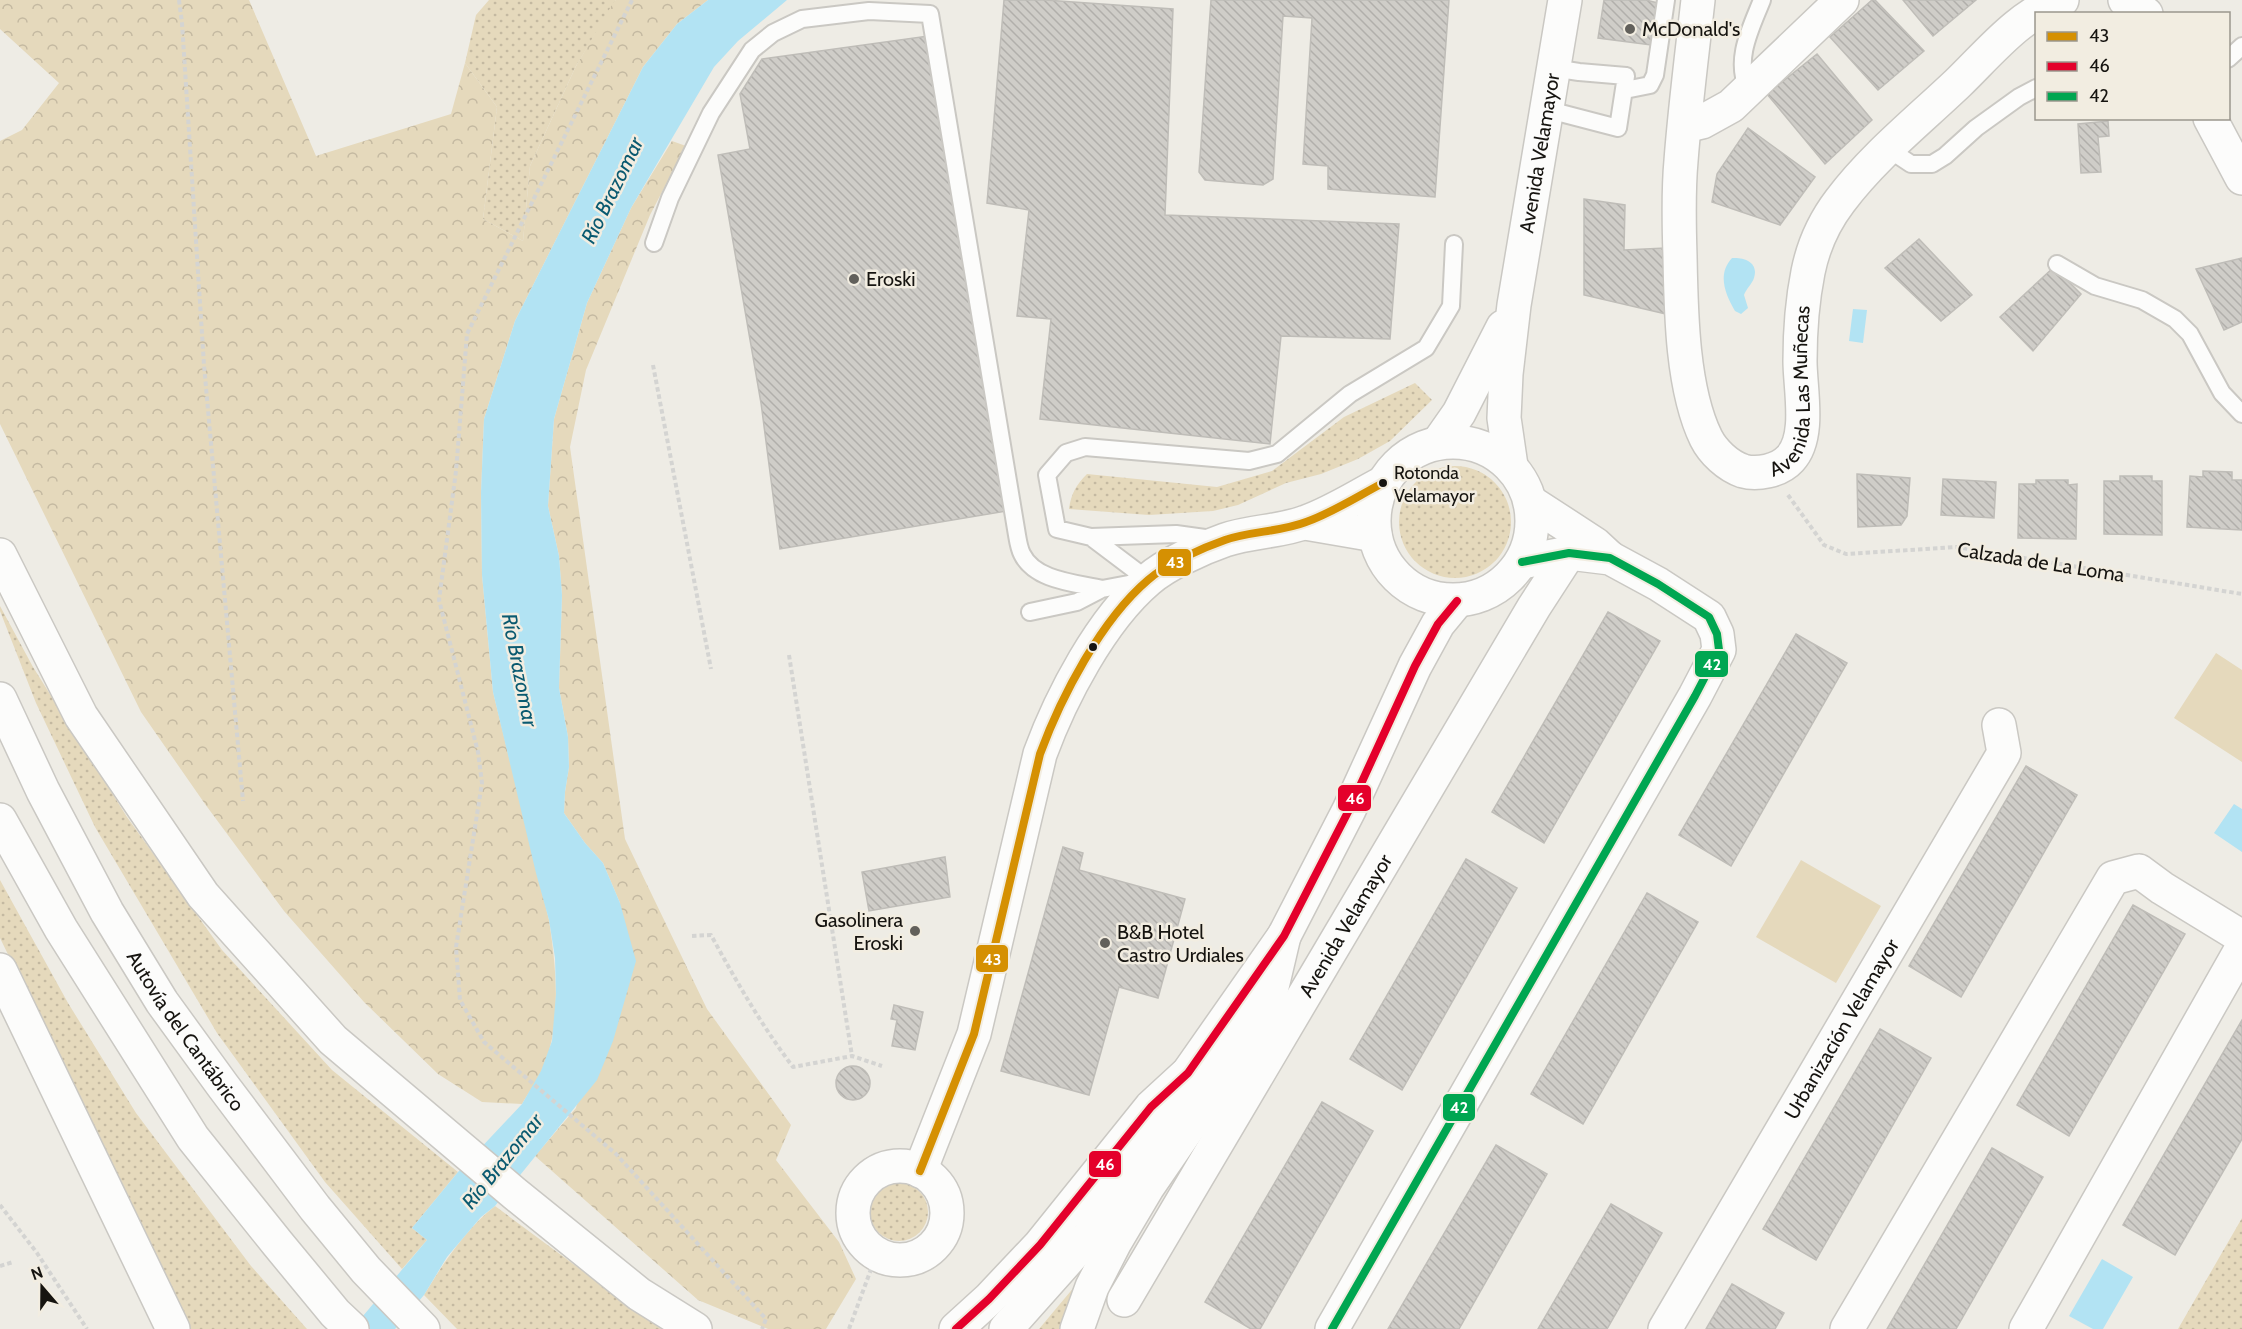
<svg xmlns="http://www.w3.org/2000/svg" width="2242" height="1329" font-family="Cabin,sans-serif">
<defs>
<pattern id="green-dots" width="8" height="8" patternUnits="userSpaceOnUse" patternTransform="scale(1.5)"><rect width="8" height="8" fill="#e5d9bc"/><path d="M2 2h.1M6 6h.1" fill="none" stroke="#c4b9a1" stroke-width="1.8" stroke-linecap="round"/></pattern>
<pattern id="forest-crowns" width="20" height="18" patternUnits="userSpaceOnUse" patternTransform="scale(1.5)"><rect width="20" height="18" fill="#e5d9bc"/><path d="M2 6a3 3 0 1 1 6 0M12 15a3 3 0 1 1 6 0" fill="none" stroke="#c4b9a1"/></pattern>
<pattern id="building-back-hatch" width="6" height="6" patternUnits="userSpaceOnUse" patternTransform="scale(1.5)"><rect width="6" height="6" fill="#cfcdc8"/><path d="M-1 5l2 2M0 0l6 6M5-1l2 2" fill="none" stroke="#b1afab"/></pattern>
</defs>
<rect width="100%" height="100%" fill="#eeece5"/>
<path fill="url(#green-dots)" d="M489,0h127l-40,66 -46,100 -7,75 -40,-22 14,-112 -32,-44 11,-48z
M1415,383l17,17 -42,41 -32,18 -37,15 -35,9 -48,22 -25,6 -64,4 -80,-6c2,-15 7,-24 18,-35l130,13 55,-16 72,-54z
M1399 522a56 56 0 1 1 112 0a56 56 0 1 1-112 0Z
M0,606l33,61 94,150 95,133 110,120 126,102 -46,56 15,12 -25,29 -77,-87 -108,-149 -122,-206 -59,-124 -36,-92z
M0,880l68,123 68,110 115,153 56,63h-116l-191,-391z
M870 1212a29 29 0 1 1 58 0a29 29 0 1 1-58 0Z
M495,1206l166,123h-204l-33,-34c20,-33 41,-65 71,-89z
M2242,1218v111h-64z
M1075,1286l-16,43h-20z"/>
<path fill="url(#forest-crowns)" d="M0,0h249l67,156 135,-42 14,-51 32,44 -14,112 40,22 7,-75 46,-100 37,-63 3,-3h92l-31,24 -34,43 -128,254 -31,98 -3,74 1,82 11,117 56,228c7,47 14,107 -8,152 -5,11 -13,21 -19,32l-40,-2 -44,-28 -74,-72 -80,-91 -79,-107 -64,-92 -141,-288v-283l22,-11 37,-47 -59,-54z
M672,141l14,5 -36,69 -64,155 -16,77 55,392 82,170 84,116 -15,35 63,82 17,37 -30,50h-58l-70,-29 -163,-144 41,-48 44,-205 -17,-40 -18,-20 -21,-30 1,-21 4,-25 -1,-30 -9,-49 3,-93 -3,-39 -11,-50 6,-87 33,-116 44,-95z"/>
<path fill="#e5d9bc" d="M2216,653l26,17v92l-68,-44z
M1801,860l80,46 -45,77 -80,-46z"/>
<path fill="#b2e3f3" d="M708,0h79l-49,41 -24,26 -83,141 -44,95 -33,116 -6,87 11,50 3,39 -3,93 9,49 1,30 -4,25 -1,21 21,30 18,20 17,40 16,58 -23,80 -16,39 -102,126 -14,11 -34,40 -23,38 -29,34h-43l75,-89 -15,-12 46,-56 64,-68 19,-33 11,-30 4,-47 -1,-36 -6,-38 -13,-47 -43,-181 -11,-117 -1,-82 3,-74 31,-98 128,-254 34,-43z
M1732,258c12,-1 27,4 22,20 -2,6 -8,11 -10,17l4,13 -7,6 -6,-3c-10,-17 -18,-37 -3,-53z
M1853,309l14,1 -4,33 -14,-2z
M2234,804l8,5v43l-28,-19z
M2102,1259l31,18 -30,52h-10l-24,-13z"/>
<path fill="url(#building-back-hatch)" stroke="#bfbdb8" stroke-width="1.5" d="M1004,0h41l128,9 -8,206 234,9 -9,115 -109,-3 -11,108 -230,-25 11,-100 -34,-3 12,-106 -42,-7z
M1211,0h238l-14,197 -107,-8v-23l-25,-2 9,-146 -29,-2 -10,163 -10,6 -58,-5 -6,-8z
M1604,0h42l12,3 -7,42 -53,-7z
M1872,0h3l49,51 -46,39 -48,-53z
M1903,0h73l-43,36z
M928,36l79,475 -227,38 -19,-146 -43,-248 32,-6 -10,-55 22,-35z
M1817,54l55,66 -47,44 -58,-70z
M2108,121l1,15 -11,1 3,35 -20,1 -3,-49z
M1748,128l67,49 -35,48 -68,-23 5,-28z
M1584,199l41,6 -1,45 41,-2 1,66 -82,-19z
M1919,239l53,56 -31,26 -56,-53z
M2242,258v64l-18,8 -28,-61z
M2054,267l27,27 -48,57 -33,-34z
M2203,471l29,1v8h10v50l-55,-3 3,-51 13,1z
M1857,474l53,4 -3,38 -6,9 -43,2z
M2120,476h32v5h10v54l-58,-1v-53h16z
M1943,479l53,3 -2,36 -53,-3z
M2036,480h32v5l9,-1 -1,55 -58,-1 1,-54h17z
M1608,612l52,29 -116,202 -52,-31z
M1796,634l51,29 -116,203 -52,-31z
M2026,766l51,29 -116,202 -52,-31z
M1063,847l20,6 -4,17 106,29 -27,99 -39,-11 -30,108 -88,-24z
M945,857l5,40 -81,14 -7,-39z
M1466,859l51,29 -115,202 -52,-31z
M1647,893l51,29 -115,202 -52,-30z
M2133,905l52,29 -116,202 -52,-31z
M894,1005l29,7 -8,38 -23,-4 5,-26 -6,-1z
M2242,1020v119l-67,116 -52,-30z
M1880,1029l51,29 -115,202 -53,-31z
M836 1083a17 17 0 1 1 34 0a17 17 0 1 1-34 0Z
M1322,1102l51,29 -113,198h-9l-46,-27z
M1496,1145l51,29 -88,155h-71z
M1992,1148l51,29 -87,152h-69z
M1611,1204l51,29 -55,96h-69z
M1732,1284l52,29 -9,16h-69z"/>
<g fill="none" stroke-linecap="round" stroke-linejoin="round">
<defs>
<path id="lane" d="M2228,59l14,-13
M1748,89c-14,-30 3,-61 14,-89
M1625,90l25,-5 5,-10 11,-75
M1545,109l73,19 8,-52 -47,-4 -26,-4
M1887,148l24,16h21l13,-8 31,-28 43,-31 17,-9
M654,243l16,-45 41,-85 41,-63 21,-17 29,-14 67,-8 61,3 87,521c1,6 2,13 5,19 13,27 54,29 80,35
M2057,264l38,22 47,14 33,19 15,15 32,59 20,21
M1091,537l57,43
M1212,539l-36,-5 -85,3 -34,-8 -10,-54 19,-22 19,-6 164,14 28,-7 73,-60 76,-46 25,-42 3,-62
M1030,612l47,-10 25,-13 37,-7"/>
<g id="street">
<path d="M1685,126l17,-4 29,-16 111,-106"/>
<path d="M1532,503l63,41 14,13"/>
<path d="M1305,523l70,12"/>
<circle cx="900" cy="1213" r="47"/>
<path d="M920,1171l54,-137 66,-280c21,-57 61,-134 108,-174 18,-16 54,-32 77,-40 26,-9 55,-8 81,-18 26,-9 52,-26 77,-39"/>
<path id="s1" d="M1124,1300l410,-693 35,-54"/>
<path d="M1332,1329l363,-633 24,-46 -2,-16 -8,-17 -51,-33 -48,-26 -41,-5 -47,9"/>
<path id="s2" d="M1665,1329l339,-576 -5,-28"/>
<path d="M1847,1329l266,-451 26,-7 23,17 80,49"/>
<path d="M2026,1329l216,-381"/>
</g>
<g id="secondary">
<path id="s3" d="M1698,0c-6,54 -13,108 -17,161 -3,32 -2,64 -1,95 1,55 2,133 26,182 7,14 22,28 37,33 14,4 36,0 47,-12 21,-22 10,-70 10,-98 0,-29 2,-59 8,-89 5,-25 16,-50 32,-71 33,-44 78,-80 118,-118 31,-30 62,-69 104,-83"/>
<path d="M2125,0l21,14"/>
<path d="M2210,118l32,60"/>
<circle cx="1453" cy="521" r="79"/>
<path d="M1438,443l21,-30 44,-86"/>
<path id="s4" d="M1511,466l-7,-48 2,-44 8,-69 51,-305"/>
<path d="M956,1329l33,-30 51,-54 111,-138 37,-34 96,-137 65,-126 66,-144 23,-42 19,-23"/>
<path d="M1006,1329l82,-92 87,-117 13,-47"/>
</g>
<g id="highway">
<path d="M0,555l81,161 122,179 130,145 181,153 125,101 56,35"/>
<path id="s5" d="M0,699l43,92 64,121 55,90 61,84 92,122 51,62 57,59"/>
<path d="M0,820l61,109 132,209 85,106 57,69 17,16"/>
<path d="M0,970l173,359"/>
<path d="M1077,1329l15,-42 23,-45 32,-54 68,-99 53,-85 16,-68"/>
</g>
</defs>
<use href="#lane" stroke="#cac8c3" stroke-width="20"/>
<use href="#street" stroke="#cac8c3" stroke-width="36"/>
<use href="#secondary" stroke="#cac8c3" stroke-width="36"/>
<use href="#highway" stroke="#cac8c3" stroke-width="36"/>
<path stroke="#d4d4d2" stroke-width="4" stroke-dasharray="4.5 3" stroke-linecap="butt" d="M179,0l3,23 22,342 39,436
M632,0l-165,334 -11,137 -17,129 39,152 4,31 -26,164 4,53 24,42 132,112 150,165 -4,10
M653,365l58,304
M1788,495l36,50 22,9 111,-7 285,47
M789,655l63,401
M692,936l19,-1c25,46 51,91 82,132l59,-11 30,10
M0,1205l37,48 50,76
M0,1266l13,-4
M849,1329l28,-76"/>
<use href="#lane" stroke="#fcfcfb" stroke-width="16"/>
<use href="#street" stroke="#fcfcfb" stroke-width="33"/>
<use href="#secondary" stroke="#fcfcfb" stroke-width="33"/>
<use href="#highway" stroke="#fcfcfb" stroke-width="33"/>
<defs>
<path id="bus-1" d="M920,1171l54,-137 66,-280c21,-57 61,-134 108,-174 18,-16 54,-32 77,-40 26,-9 55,-8 81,-18 26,-9 52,-26 77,-39"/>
<path id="bus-2" d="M956,1329l33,-30 51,-54 111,-138 37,-34 96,-137 65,-126 66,-144 23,-42 19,-23"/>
<path id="bus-3" d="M1332,1329l363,-633 24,-46 -2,-16 -8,-17 -51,-33 -48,-26 -41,-5 -47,9"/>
</defs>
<use href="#bus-1" stroke="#f2ede1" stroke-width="12"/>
<use href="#bus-2" stroke="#f2ede1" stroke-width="12"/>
<use href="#bus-3" stroke="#f2ede1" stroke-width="12"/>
<use href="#bus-1" stroke="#d59002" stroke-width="8"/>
<use href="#bus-2" stroke="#e4002b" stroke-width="8"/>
<use href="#bus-3" stroke="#00a651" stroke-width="8"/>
</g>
<g fill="#62605b" stroke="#f2ede1" stroke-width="2">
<circle cx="1630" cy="29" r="6"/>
<circle cx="854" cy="279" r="6"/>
<circle cx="915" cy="931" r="6"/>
<circle cx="1105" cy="943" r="6"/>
</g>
<g fill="#161410" stroke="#f2ede1" stroke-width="2">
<circle cx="1383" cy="483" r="5"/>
<circle cx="1093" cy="647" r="5"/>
</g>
<g text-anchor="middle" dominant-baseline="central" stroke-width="5" stroke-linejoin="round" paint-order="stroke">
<g font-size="18" fill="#161410" stroke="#f2ede1" text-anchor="start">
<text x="1394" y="473">Rotonda<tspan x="1394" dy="23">Velamayor</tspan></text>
</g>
<g font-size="20" fill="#161410" stroke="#f2ede1" text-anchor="start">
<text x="1642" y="29">McDonald's</text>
<text x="866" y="279">Eroski</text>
<text x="903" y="920" text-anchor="end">Gasolinera<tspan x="903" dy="23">Eroski</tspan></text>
<text x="1117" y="932">B&amp;B Hotel<tspan x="1117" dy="23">Castro Urdiales</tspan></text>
</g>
<g font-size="20" fill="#161410" stroke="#f2ede1">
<text stroke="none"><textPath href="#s4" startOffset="316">Avenida Velamayor</textPath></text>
<text stroke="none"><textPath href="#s3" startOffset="610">Avenida Las Muñecas</textPath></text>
<text transform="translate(2041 562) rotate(9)">Calzada de La Loma</text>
<text stroke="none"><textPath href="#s1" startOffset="435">Avenida Velamayor</textPath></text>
<text stroke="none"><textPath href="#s2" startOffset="348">Urbanización Velamayor</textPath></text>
<text stroke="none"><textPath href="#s5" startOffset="381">Autovía del Cantábrico</textPath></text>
</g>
<g font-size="21" font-style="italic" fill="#0a5a70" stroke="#f2ede1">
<text transform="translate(612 190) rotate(-64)">Río Brazomar</text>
<text transform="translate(520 670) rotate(79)">Río Brazomar</text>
<text transform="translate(502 1161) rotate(-51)">Río Brazomar</text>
</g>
</g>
<g stroke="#f2ede1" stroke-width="2">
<rect x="1157" y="548" width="35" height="29" rx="6" fill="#d59002"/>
<rect x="1694" y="650" width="35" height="28" rx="6" fill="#00a651"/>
<rect x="1337" y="784" width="35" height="28" rx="6" fill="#e4002b"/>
<rect x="975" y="944" width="34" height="29" rx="6" fill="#d59002"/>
<rect x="1442" y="1093" width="34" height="29" rx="6" fill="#00a651"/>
<rect x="1088" y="1150" width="34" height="28" rx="6" fill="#e4002b"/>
</g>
<g font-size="16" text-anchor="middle" font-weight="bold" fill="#fff">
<text x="1175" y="568">43</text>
<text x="1712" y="670">42</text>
<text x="1355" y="804">46</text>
<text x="992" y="965">43</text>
<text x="1459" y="1113">42</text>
<text x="1105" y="1170">46</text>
</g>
<rect x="2035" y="12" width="195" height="108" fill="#f2ede1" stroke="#9a968d" stroke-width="1.5"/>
<rect x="2047" y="32" width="30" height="9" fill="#d59002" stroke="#9a968d" stroke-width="1.5"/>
<text x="2089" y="42" font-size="18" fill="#161410">43</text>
<rect x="2047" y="62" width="30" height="9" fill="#e4002b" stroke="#9a968d" stroke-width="1.5"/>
<text x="2089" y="72" font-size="18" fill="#161410">46</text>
<rect x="2047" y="92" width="30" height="9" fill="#00a651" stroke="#9a968d" stroke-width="1.5"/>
<text x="2089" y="102" font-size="18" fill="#161410">42</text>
<g transform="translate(42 1287) rotate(340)" stroke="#f2ede1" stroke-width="4.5" paint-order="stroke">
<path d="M0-4.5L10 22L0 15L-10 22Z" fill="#161410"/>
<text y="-9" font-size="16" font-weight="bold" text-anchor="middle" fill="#161410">N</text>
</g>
</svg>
